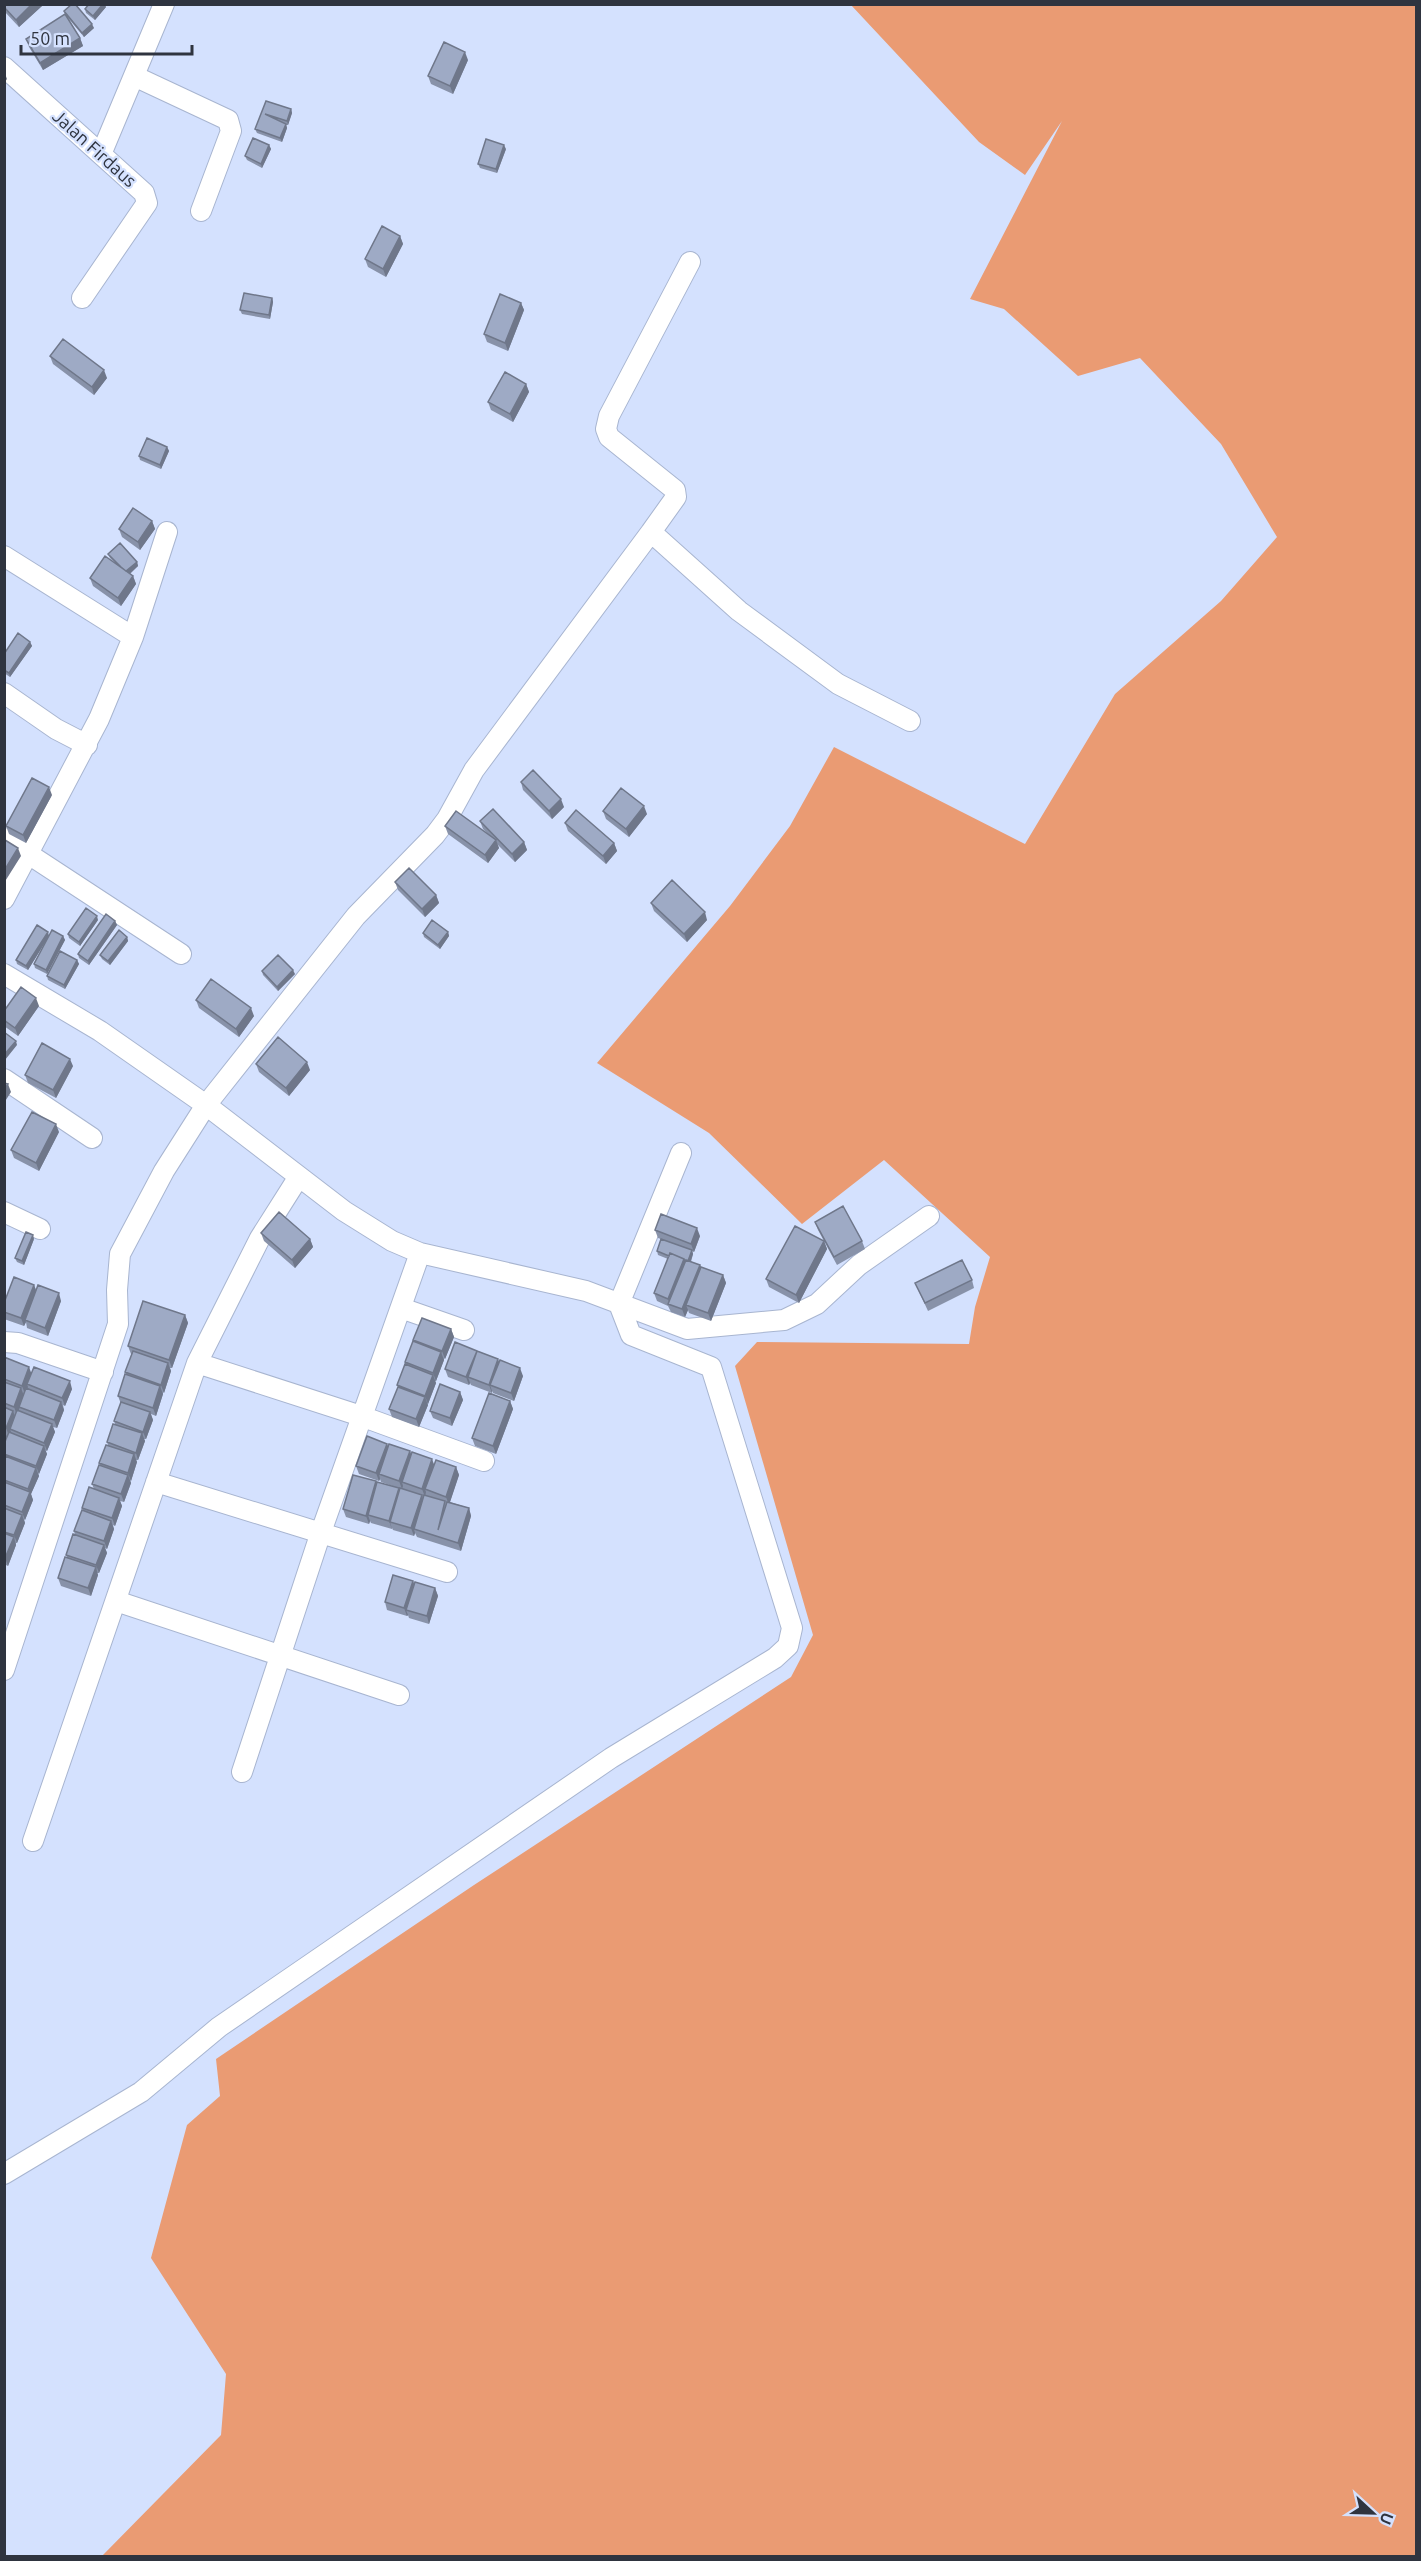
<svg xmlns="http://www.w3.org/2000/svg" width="1421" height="2561" font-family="Ubuntu,sans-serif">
<rect width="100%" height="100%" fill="#d4e1fe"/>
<path fill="#ea9b73" d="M851,5h565v2551h-1314l119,-121 5,-61 -75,-116 36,-133 33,-29 -4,-37 258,-174 317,-208 22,-42 -78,-269 22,-24 212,2 6,-37 15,-50 -106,-97 -82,64 -93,-91 -112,-70 133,-157 60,-80 44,-79 191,97 90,-150 106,-93 56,-64 -56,-93 -81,-86 -62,18 -74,-67 -34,-10 92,-178 -37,54 -46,-33z"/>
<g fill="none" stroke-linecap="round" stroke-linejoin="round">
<defs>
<path id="minor" d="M4,67l140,126 3,10 -65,95
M134,76l94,44 3,11 -30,80
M102,152l62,-148
M651,532l25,-35 -1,-7 -66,-53 -3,-8 3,-13 81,-154
M4,556l129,81
M4,693l52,36 31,16
M4,838l177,116
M4,899l95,-180 34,-82 34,-105
M4,974l96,57 106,74 138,106 48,30 28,12 166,38 101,38 97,-9 33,-16 42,-39 70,-49
M4,1079l88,59
M4,1212l36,17
M401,1308l63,22
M4,1342l14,1 85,29
M197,1363l164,53 123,45
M156,1482l291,90
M116,1601l283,94
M4,1670l114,-346 -1,-34 3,-36 44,-83 42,-66 150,-189 79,-81 12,-16 27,-49 177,-238 88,79 99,73 72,37
M242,1772l79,-240 99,-279
M33,1841l164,-478 63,-125 38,-60
M4,2174l137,-82 78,-65 392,-269 164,-100 13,-12 4,-18 -81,-261 -80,-32 -12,-31 62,-151"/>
</defs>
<use href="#minor" stroke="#a8b5d0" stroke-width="22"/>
<use href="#minor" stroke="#fff" stroke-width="20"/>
</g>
<path fill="#8892a9" d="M4,4l38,2 -23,21 -15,-16z
M106,7l-11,13 -9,-7 -1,-4z
M64,11l30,17 -10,9 -16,-19 12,20 3,8 -40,24 -14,-23 -3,-8 39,-24z
M468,60l-15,34 -22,-10 -3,-8z
M266,101l25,8 1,4 -4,12h-2l1,3 -5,14 -25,-9 -2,-4z
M269,145l2,4 -9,19 -15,-8 -2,-4z
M506,149l-9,24 -17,-5 -2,-4z
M400,236l3,8 -17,33 -18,-10 -3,-8z
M272,298l1,4 -3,17 -28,-5 -2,-4z
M521,303l3,7 -16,41 -21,-9 -3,-8z
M50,356l57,22 -13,17 -41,-31z
M526,384l3,8 -16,30 -22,-12 -3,-8z
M167,447l2,4 -8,18 -21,-9 -1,-4z
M152,521l3,8 -15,21 -18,-13 -3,-8z
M108,554l29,8 1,4 -8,8 3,2 3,8 -15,22 -28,-20 -3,-8 25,-15 -5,-5z
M30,642l2,4 -22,31 -6,-4v-19z
M521,782l43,25 -12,12 -29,-29z
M52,795l-26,48 -17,-9 -3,-8z
M603,811l44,3 -18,23 -23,-18z
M480,821l44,21 3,8 -12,12 -18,-18 2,4 -11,15 -40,-29 -3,-8 43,8 -5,-5z
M565,823l49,20 3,8 -11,13 -38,-33z
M395,882l41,13 3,8 -14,14 -27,-27z
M651,903l56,17 -20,22 -33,-31z
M98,920l-18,26 -11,-8 -1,-4z
M115,921l2,4 -28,40 -10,-7 -1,-4z
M448,932l1,4 -9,13 -16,-12 -1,-4z
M49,935l14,1 2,4 -18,34 -12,-6 -1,-4 12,-23 -18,29 -11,-6 -1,-4z
M127,937l1,4 -18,24 -8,-6 -2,-4z
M77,960l2,4 -14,25 -17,-9 -1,-4z
M262,971l33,3 -17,17 -15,-16z
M196,1000l58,16 -15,21 -40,-29z
M39,1006l-21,30 -14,-10v-15z
M256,1064l54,6 -21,26 -30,-24z
M73,1066l-17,32 -28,-15 -3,-8z
M59,1132l-20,39 -25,-13 -3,-8z
M815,1222l47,19 3,8 -28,16 -19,-35z
M655,1230l45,6 -6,16 -2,-1 1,3 -2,8 9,3 1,2 22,8 3,8 -15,38 -22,-8 -1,-3 -3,7 -14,-5 -3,-6 -11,-5 -3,-8 14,-34 -10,-4 -1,-4 4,-12 -3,-1z
M261,1233l49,6 3,8 -18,21 -31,-27z
M34,1239l-10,26 -7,-3 -2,-4z
M824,1241l3,8 -28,54 -30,-16 -3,-8z
M972,1280l2,8 -46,23 -13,-28z
M34,1285l2,5 25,11 -13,35 -21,-8 -1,-6 -2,4 -20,-7v-7z
M185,1315l3,8 -16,45h-2l1,3 -7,22 -1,-1v2l-7,22 -5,-2 2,6 -7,19h-2l1,2 -7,19h-2l1,2 -6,19 -1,-1 1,3 -7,19 -4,-1 2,5 -7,20 -2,-1 1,4 -7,20 -2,-1 2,5 -8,20h-2l1,2 -7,21 -30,-10 -3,-8 9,-21 -1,-2 9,-20 -1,-4 9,-20 -1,-3 12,-19 -2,-5 8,-18 -1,-3 9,-18 -1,-3 8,-18 -1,-3 7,-17 -3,-8 8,-22 -1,-2 7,-18h-1l-3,-8z
M451,1329l3,8 -9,22 -1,-1v2l-8,21h-1l1,2 -8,21 -1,-1 1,2 -9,22 -27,-10 -3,-8 9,-22 -1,-2 8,-21v-2l9,-20 -1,-2z
M4,1357l27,16 41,16 -7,17 -2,-1 1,5 -7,18 -4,-1 2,5 -8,19 -2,-1 2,4 -8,20 -1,-1 1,3 -8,18 2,6 -8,20 -1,-1 1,4 -8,20h-1v2l-8,21 -4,-2z
M499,1362l24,14 -9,25 -21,-8 -1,-2v2l-21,-8 -1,-2 -1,2 -21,-8 -3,-8z
M460,1392l3,8 -11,26 -19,-8 -3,-7z
M510,1401l3,8 -17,45 -21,-8 -3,-8z
M387,1444l1,3 22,4 1,4 23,9 22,3 3,8 -9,27 19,6 2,8 -10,35 -44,-14 -2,-4 -1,3 -21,-6 -1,-2v1l-21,-6 -1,-2 -1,3 -23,-7 -3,-8 34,-25 22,4 1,3 1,-2 -20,-7 -1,-3 -1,2 -20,-7 -3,-8z
M413,1581l1,3 21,4 3,8 -9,28 -20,-6 -1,-3 -1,1 -20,-6 -2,-8z"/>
<path fill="#6f778a" d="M32,4h9l1,2 -23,21 -3,-7z
M103,4h2l1,3 -11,13 -2,-4z
M92,24l2,4 -10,9 -2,-4z
M80,38l3,8 -40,24 -3,-7z
M465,52l3,8 -15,34 -3,-8z
M4,71l3,8 -3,4z
M291,109l1,4 -4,12 -1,-4z
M286,124l1,4 -5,14 -2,-4z
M269,145l2,4 -9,19 -1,-4z
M504,145l2,4 -9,24 -1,-4z
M400,236l3,8 -17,33 -3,-8z
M272,298l1,4 -3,17 -1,-4z
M521,303l3,7 -16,41 -3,-8z
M104,370l3,8 -13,17 -2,-8z
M526,384l3,8 -16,30 -3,-8z
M167,447l2,4 -8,18 -1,-4z
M152,521l3,8 -15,21 -2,-8z
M137,562l1,4 -11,10 -2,-4z
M133,576l3,8 -15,22 -3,-8z
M30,642l2,4 -22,31 -1,-4z
M49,787l3,8 -26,48 -3,-8z
M561,799l3,8 -12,12 -3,-8z
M644,806l3,8 -18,23 -3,-8z
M496,840l3,8 -11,15 -3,-8z
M524,842l3,8 -12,12 -3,-8z
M614,843l3,8 -11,13 -3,-8z
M18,848l3,8 -17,27v-12z
M436,895l3,8 -14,14 -3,-8z
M705,912l2,8 -20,22 -3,-8z
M97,916l1,4 -18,26 -1,-4z
M115,921l2,4 -28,40 -1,-4z
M48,932l1,4 -21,34 -2,-4z
M448,932l1,4 -9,13 -2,-4z
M63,936l2,4 -18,34 -1,-4z
M127,937l1,4 -18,24 -2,-4z
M77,960l2,4 -14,25 -1,-4z
M293,970l2,4 -17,17 -1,-4z
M36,998l3,8 -21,30 -3,-8z
M251,1008l3,8 -15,21 -3,-8z
M16,1041l1,4 -12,15 -1,-5z
M70,1059l3,7 -17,32 -3,-8z
M307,1062l3,8 -21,26 -3,-8z
M8,1084l3,8 -7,11v-13z
M56,1124l3,8 -20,39 -3,-8z
M697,1228l3,8 -6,16 -3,-8z
M33,1235l1,4 -10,26 -2,-4z
M310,1239l3,8 -18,21 -3,-8z
M824,1241l3,8 -28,54 -3,-8z
M692,1250l1,4 -4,12 -1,-4z
M684,1259l3,7 -17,39 -2,-6z
M700,1265l3,8 -17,32 2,5 -3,7 -3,-8z
M723,1275l3,8 -15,38 -3,-8z
M34,1285l3,8 -12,27 1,2 -2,4 -3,-8z
M59,1293l2,8 -13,35 -3,-8z
M185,1315l3,8 -16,45 -3,-8z
M451,1329l3,8 -9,22 -3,-8z
M477,1351l-9,26 2,6 -1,2 -3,-8z
M441,1352l3,8 -8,21 -3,-8z
M498,1359l3,8 -11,18 2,6v2l-3,-8z
M168,1363l3,8 -7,22 -3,-8z
M29,1367l3,8 -5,9 1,3 -3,7 -3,-8z
M520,1368l3,8 -9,25 -3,-8z
M433,1375l3,8 -8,21 -3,-8z
M70,1381l2,8 -7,17 -3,-8z
M160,1386l3,8 -7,22 -3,-8z
M21,1388l3,8 -7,19 -3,-8z
M460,1392l3,8 -11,26 -2,-8z
M425,1397l3,8 -9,22 -3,-8z
M510,1401l3,8 -17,45 -3,-8z
M61,1402l3,8 -7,18 -3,-8z
M13,1411l3,8 -6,10 1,3 -2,4 -3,-8z
M150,1412l3,8 -7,19 -3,-7z
M52,1424l3,8 -8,19 -3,-8z
M5,1432l3,8 -4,9v-16z
M142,1433l3,8 -7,19 -2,-7z
M387,1444l3,7 -11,23 1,5 -1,2 -3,-8z
M44,1446l3,8 -8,20 -3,-8z
M410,1451l3,8 -11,23 1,4 -1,3 -3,-8z
M134,1454l3,8 -6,19 -3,-8z
M432,1459l3,8 -10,22 1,3 -1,5 -3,-8z
M456,1467l3,8 -10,30 -3,-8z
M36,1468l3,8 -8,18 2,6 -8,20 -3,-8 7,-18 -1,-5z
M128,1475l3,8 -7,19 -3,-8z
M376,1481l3,8 -11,26 2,6 -1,3 -3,-8z
M399,1488l3,8 -12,26 2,7 -3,-8z
M422,1495l2,8 -10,26 1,4 -1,3 -3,-8z
M119,1498l3,8 -7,20 -3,-8z
M469,1508l2,8 -10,35 -3,-8z
M22,1515l3,8 -8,20 -3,-8z
M111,1521l3,8 -7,20 -3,-8z
M14,1537l2,8 -8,21 -3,-8z
M104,1545l3,8 -8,20 -3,-8z
M96,1567l2,8 -7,21 -3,-8z
M413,1581l3,8 -10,21 2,5 -1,1 -3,-8z
M435,1588l3,8 -9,28 -2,-8z"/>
<path fill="#9eaac5" stroke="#6f778a" stroke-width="1.5" d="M4,4h28l-16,16 -12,-13z
M72,4h3l17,20 -10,9 -18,-22z
M89,4h14l-10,12 -8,-7z
M65,14l15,24 -40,25 -14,-24z
M444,42l21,10 -15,34 -22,-10z
M266,101l25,8 -4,12 -22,-7 21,10 -6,14 -25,-9z
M253,138l16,7 -8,19 -16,-8z
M486,139l18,6 -8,24 -18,-5z
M382,226l18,10 -17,33 -18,-10z
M244,293l28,5 -3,17 -29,-5z
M500,294l21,9 -16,40 -21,-9z
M63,339l41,31 -12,17 -42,-31z
M505,372l21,12 -16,30 -22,-12z
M147,438l20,9 -7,18 -21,-9z
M133,508l19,13 -14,21 -19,-13z
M120,543l17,19 -11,9 -5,-4 -13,-13z
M105,556l28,20 -15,22 -28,-20z
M18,633l12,9 -21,31 -5,-3v-16z
M533,770l28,29 -12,12 -28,-29z
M32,778l17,9 -26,48 -17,-9z
M621,788l23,18 -18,23 -23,-18z
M493,809l31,33 -12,12 -32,-33z
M576,810l38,33 -11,13 -38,-33z
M456,811l40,29 -11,15 -40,-29z
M5,840l13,8 -14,23v-29z
M409,868l27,27 -14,14 -27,-27z
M672,880l33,32 -21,22 -33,-31z
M86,908l11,8 -18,26 -11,-8z
M106,914l9,7 -27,40 -10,-7z
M432,920l16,12 -10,13 -15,-12z
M37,925l11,7 -22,34 -10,-6z
M52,930l11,6 -17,34 -12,-6z
M119,930l8,7 -19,24 -8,-6z
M60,951l17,9 -13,25 -17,-9z
M278,955l15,15 -16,17 -15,-16z
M211,979l40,29 -15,21 -40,-29z
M21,987l15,11 -21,30 -11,-8v-9z
M4,1032l12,9 -12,14z
M278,1037l29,25 -21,26 -30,-24z
M42,1043l28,16 -17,31 -28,-15z
M4,1083l4,1 -4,6z
M32,1112l24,12 -20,39 -25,-13z
M843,1206l19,35 -28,16 -19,-35z
M279,1212l31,27 -18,21 -31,-27z
M661,1214l36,14 -6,16 -36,-14z
M795,1226l29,15 -28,54 -30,-16z
M26,1232l7,3 -11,26 -7,-3z
M661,1239l31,11 -4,11 -2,-1 -1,1 -1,-2 -14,-6 -1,3 -12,-5z
M670,1253l14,6 -16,40 -14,-6z
M686,1260l14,5 -18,44 -14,-5z
M962,1260l10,20 -47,23 -10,-20z
M701,1267l22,8 -15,38 -22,-8z
M14,1277l20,8 -13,33 -17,-6v-9z
M38,1285l21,8 -14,35 -20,-8z
M143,1301l42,14 -16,45 -41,-14z
M422,1318l29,11 -9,22 -29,-11z
M413,1341l28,11 -8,21 -28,-11z
M455,1342l22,9 -11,26 -21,-8z
M133,1351l35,12 -7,22 -36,-13z
M477,1351l21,8 -9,26 -21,-8z
M4,1357l25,10 -7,19 -18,-7z
M500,1360l20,8 -9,25 -21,-8z
M405,1364l28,11 -8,21 -28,-11z
M34,1367l36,14 -8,17 -35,-14z
M125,1374l35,12 -7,22 -35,-12z
M4,1382l17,6 -7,19 -10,-4z
M440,1384l20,8 -10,26 -20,-7z
M398,1387l27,10 -9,22 -27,-10z
M26,1388l35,14 -7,18 -35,-13z
M489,1393l21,8 -17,45 -21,-8z
M121,1402l29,10 -7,20 -29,-11z
M4,1407l9,4 -7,17h-2z
M17,1410l35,14 -8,19 -34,-14z
M113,1424l29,9 -6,20 -29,-11z
M9,1432l35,14 -8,20 -32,-12v-10z
M367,1436l20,8 -11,29 -20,-7z
M389,1444l21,7 -11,30 -20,-7z
M106,1445l28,9 -6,19 -29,-10z
M412,1452l20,7 -10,30 -20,-7z
M5,1456l31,12 -8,21 -24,-9z
M436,1460l20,7 -10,30 -21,-8z
M99,1465l29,10 -7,19 -29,-10z
M353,1475l23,6 -10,35 -23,-7z
M4,1482l26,10 -8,20 -18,-7z
M377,1482l22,6 -10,33 -21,-6z
M89,1487l30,11 -7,20 -30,-10z
M400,1488l22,7 -11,33 -21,-6z
M424,1495l21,6 -7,29 9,-28 22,6 -11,35 -44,-14z
M4,1508l18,7 -8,20 -10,-3z
M82,1510l29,11 -7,20 -30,-10z
M4,1533l10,4 -9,21h-1z
M73,1534l31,11 -8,20 -30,-10z
M65,1557l31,10 -8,21 -30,-10z
M393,1575l20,6 -9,27 -19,-6z
M415,1582l20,6 -8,28 -21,-6z"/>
<g text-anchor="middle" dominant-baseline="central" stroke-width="4.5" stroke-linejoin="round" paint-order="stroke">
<g font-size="18" fill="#2f343f" stroke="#d4e1fe">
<text transform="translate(95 148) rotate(42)">Jalan Firdaus</text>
</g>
</g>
<rect width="1421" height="2561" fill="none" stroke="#2f343f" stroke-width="12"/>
<g transform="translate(1373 2513) rotate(112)" stroke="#d4e1fe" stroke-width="4.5" paint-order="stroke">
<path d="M0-4.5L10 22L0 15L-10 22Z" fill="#2f343f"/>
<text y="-9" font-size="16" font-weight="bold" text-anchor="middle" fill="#2f343f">U</text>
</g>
<path d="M21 45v9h171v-9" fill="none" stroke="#2f343f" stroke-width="3"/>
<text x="30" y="45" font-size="18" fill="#2f343f" stroke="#d4e1fe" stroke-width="4.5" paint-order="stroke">50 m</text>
</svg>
